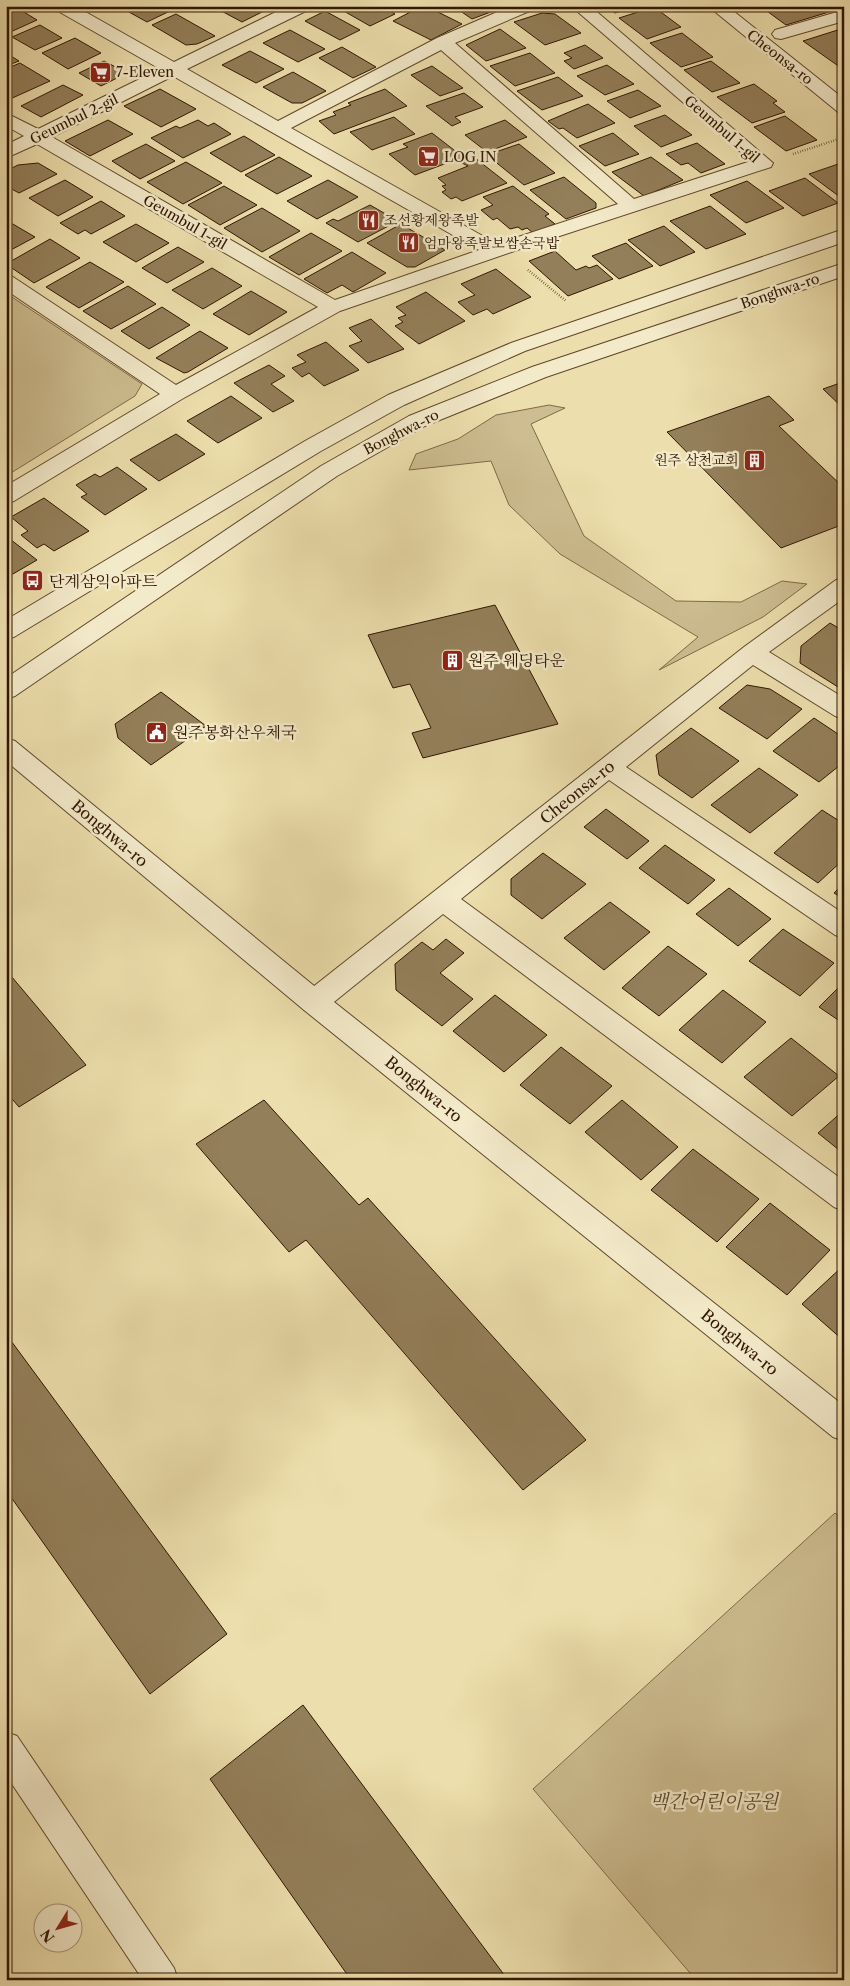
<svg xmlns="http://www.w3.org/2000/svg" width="850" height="1986" font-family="'Libre Caslon Text','Noto Serif KR',serif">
<rect width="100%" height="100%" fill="#eddfad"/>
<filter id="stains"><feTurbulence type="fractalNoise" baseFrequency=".004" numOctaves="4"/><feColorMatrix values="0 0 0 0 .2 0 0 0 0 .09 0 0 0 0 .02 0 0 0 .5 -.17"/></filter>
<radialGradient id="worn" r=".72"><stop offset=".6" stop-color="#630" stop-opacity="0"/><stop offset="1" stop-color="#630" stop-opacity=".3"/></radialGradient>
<path fill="#cdbd90" stroke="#7f6a48" d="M6,293l136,91 -7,12 -129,80z
M549,405l16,3 -34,16 53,112 92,65 65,1 41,-21 25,3 -44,33 -104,53 39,-33 -138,-83 -51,-49 -18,-44 -82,9 7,-16 42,-15 38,-24z
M835,1513l9,8v459h-148l-163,-191z"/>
<path fill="#937f5a" stroke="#311600" d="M6,6h8l23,14 -31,14z
M118,6h43l9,5 -23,11z
M212,6h46l8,4 -24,12z
M335,6h46l14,8 -25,12z
M422,6h4l36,18 -31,16 -38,-19z
M453,6h36l7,4 -24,9z
M605,6h31l-21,7z
M760,6h61l8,6 -43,13z
M654,7l27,20 -34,12 -28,-21z
M325,11l35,19 -20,10 -35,-19z
M542,13l13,1 26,19 -36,12 -31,-23z
M176,14l39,22 -18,8 -11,1 -34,-20z
M40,25l22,13 -27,12 -23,-13z
M844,28v42l-41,-29z
M500,29l26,19 -40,13 -20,-16z
M290,30l35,19 -27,13 -35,-19z
M682,33l31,24 -32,10 -31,-24z
M75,38l26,15 -33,16 -26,-16z
M585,45l18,13 -29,11 -10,-8 8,-3 -8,-5z
M342,47l34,20 -23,11 -34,-20z
M250,51l34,18 -28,14 -34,-18z
M6,53l13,8 -13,5z
M530,53l25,20 -40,13 -25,-20z
M104,61l23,12 -26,13 -22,-13z
M711,61l29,22 -28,9 -28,-22z
M20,63l30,18 -42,19 -2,-1v-23l4,-2 -4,-2v-3z
M607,65l27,19 -29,11 -28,-19z
M432,66l31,22 -23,8 -29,-21z
M293,72l33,19 -24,12h-10l-29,-16z
M558,77l25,19 -41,14 -25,-19z
M754,84l23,17 -4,2 12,9 -33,11 -35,-26z
M63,85l20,10 -42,22 -20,-11z
M160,89l36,20 -35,18 -37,-21z
M385,89l22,17 -73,28 -15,-13 17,-6 -3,-3 18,-7 -3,-2z
M638,90l23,16 -31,12 -23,-17z
M464,93l19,14 -28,10 6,5 -9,4 -26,-20z
M588,104l27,19 -38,15 -14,-10 -4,1 -11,-8z
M665,115l27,20 -31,12 -27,-21z
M785,116l32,24 -31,11 -32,-24z
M394,117l21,17 -43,16 -22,-18z
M108,120l25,14 -43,22 -25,-15z
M198,120l10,6 6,-3 17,11 -48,24 -32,-20 25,-12 4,2z
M505,120l22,17 -40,15 -22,-17z
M432,133l31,24 -48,18 -26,-21 19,-7 -5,-3z
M613,133l26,21 -34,12 -26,-20z
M244,136l31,19 -34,17 -31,-19z
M697,143l28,21 -24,9 -13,-10 -7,2 -15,-11z
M146,144l29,17 -35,18 -28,-18z
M519,144l36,29 -31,12 -37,-30z
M279,157l33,19 -35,18 -32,-19z
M651,157l32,23 -39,16 -32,-24z
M475,158l32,25 -45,18 -6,-4 -5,2 -9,-7 4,-2 -4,-4 4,-1 -8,-7 30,-12 -6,-3z
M186,162l36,21 -39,21 -36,-22z
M844,162v38l-35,-26z
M38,163l19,11 -38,19 -13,-7v-15l12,-6z
M564,177l32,26v5l-30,11 -36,-29z
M805,178l33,25 -35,13 -34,-25z
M65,180l28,17 -35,19 -29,-18z
M328,180l30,17 -41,22 -30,-18z
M747,181l37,27 -38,15 -36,-28z
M224,186l33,19 -37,20 -32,-20z
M513,186l36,28 -4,2 10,8 -22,9 -6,-5 -5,2 -4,-3 -8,2 -13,-11 -4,2 -12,-10 12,-5 -10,-8z
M101,201l24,15 -34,18 -6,-4 -7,4 -18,-11z
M370,205l28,16 -40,21 -32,-19 7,-4 5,2z
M710,206l36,28 -40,15 -36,-28z
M262,208l38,23 -38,21 -38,-24z
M6,220l29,17 -26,14 -3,-1z
M136,224l33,19 -33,19 -33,-20z
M401,224l44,26 -30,17h-8l-40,-24z
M664,226l31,26 -35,14 -32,-26z
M311,233l31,18 -43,24 -30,-18z
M50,239l30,19 -46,25 -28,-19z
M626,243l27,23 -34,13 -27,-23z
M178,247l26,15 -37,21 -25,-15z
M555,251l21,19 10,-4 3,2 8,-3 16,14 -45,17 -39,-35z
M352,252l34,21 -33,19 -11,-7 -15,8 -23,-14z
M90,262l34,20 -45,26 -33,-21z
M212,268l30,18 -39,23 -31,-19z
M496,269l35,28 -38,17 -6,-5 -14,6 -15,-13 17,-7 -14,-11z
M128,286l28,18 -45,25 -28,-18z
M251,291l36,21 -38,23 -36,-21z
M426,292l39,29 -46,23 -24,-18 8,-4 -5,-4 8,-3 -10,-8z
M162,307l28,18 -41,24 -28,-18z
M371,319l33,30 -36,14 -19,-17 13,-5 -13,-13z
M200,331l28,17 -40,24 -4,1 -28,-15z
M326,342l33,28 -35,16 -15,-13 -7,4 -10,-9 14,-6 -9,-7z
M269,365l16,11 -14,8 23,17 -21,11 -39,-29z
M843,382l1,1v26l-21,-20z
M231,396l31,22 -44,25 -31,-22z
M769,396l25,24 -15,6 65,62v36l-63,24 -114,-116z
M176,434l29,20 -46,27 -29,-21z
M117,467l30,22 -42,26 -24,-18 6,-3 -11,-9 19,-11 5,3z
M44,498l45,33 -35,20 -10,-7 -7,4 -16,-13 7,-4 -17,-14z
M6,536l31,24 -31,18z
M495,605l63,119 -135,34 -11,-25 19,-5 -21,-44 -17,4 -25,-53z
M830,623l12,7 2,-1v53l-6,5 -38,-24 1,-17z
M747,685l23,4 32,20 -35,30 -48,-31z
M161,692l45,34 -55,39 -33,-27 -3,-14z
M814,718l30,20v24l-25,20 -46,-31z
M691,728l48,33 -47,37 -33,-23 -3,-20z
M759,768l39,27 -48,38 -39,-28z
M606,809l43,32 -22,18 -43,-32z
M822,810l22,14v35l-26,24 -44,-30z
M665,845l50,35 -27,24 -49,-36z
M543,853l43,31 -44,35 -31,-24v-16z
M844,883v16l-10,-6z
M729,888l42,31 -33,27 -42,-32z
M610,902l40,30 -46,38 -40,-32z
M783,929l51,34 -34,33 -51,-35z
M446,939l18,14 -24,20 33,26 -31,27 -46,-36 -1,-26 27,-22 11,8z
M668,946l39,28 -48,42 -37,-28z
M6,970l80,95 -67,42 -13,-15z
M844,982v42l-25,-17z
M723,990l43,32 -44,41 -43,-33z
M495,995l52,40 -43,37 -51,-41z
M791,1038l48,38 -47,40 -48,-39z
M561,1047l51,39 -42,38 -50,-39z
M264,1100l95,105 9,-7 218,242 -63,50 -217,-250 -17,12 -93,-108z
M622,1100l56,47 -37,33 -56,-48z
M844,1110v44l-26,-21z
M693,1149l66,50 -42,43 -66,-52z
M770,1203l60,47 -43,45 -61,-48z
M844,1265v76l-42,-37z
M6,1334l221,300 -77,60 -144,-204z
M303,1705l205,275h-157l-141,-201z"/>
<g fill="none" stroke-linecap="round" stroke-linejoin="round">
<defs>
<path id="service" d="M6,1732l11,4 157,232 4,12h-35l-137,-205z"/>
<path id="pedestrian" d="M844,10v11l-63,18 -6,-1 -3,-4 3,-4z"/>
<path id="minor" d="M54,6h21l99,56 114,-56h22l-2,4 -121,59 91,52 159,-83 74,-32h23l-2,4 -77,33 179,156 117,-38 -180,-155h19l183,157 -2,4 -245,80 -186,64 -158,88 -168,102 -8,2v-17l154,-92 -154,-104v-15l7,2 163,108 142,-78 -281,-163 -31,14v-13l18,-9 -18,-10v-13l32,16 122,-60 -104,-59zM441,50l177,154 -121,40 -206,-116zM173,76l306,174 -144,50 -283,-163z
M844,578v20l-75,54 75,46v21l-9,-3 -82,-51 -127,102 218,147v24l-9,-3 -226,-155 -148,119 383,282v30l-10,-4 -391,-293 -119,96 -10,3 -10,-3 -4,-8 4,-8 440,-347 92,-67z"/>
<path id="tertiary" d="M708,6h19l117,93v14l-6,-1z
M844,229v13l-319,109 -121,54 -83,46 -307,186 -8,2v-19l299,-179 83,-46 123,-52z
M844,263v13l-298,101 -121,49 -88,50 -322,220 -9,3v-21l315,-212 88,-50 123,-49z
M6,738l9,3 309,253 520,412v35l-11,-4 -529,-427 -298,-249z"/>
</defs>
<use href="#service" stroke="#60482b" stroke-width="2"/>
<use href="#pedestrian" stroke="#60482b" stroke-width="2"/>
<use href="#minor" stroke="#60482b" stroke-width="2"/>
<use href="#tertiary" stroke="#60482b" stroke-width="2"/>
<path stroke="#311600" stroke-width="2.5" stroke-dasharray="0.5 2" stroke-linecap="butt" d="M793,154l49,-16
M528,270l38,31"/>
<use href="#service" fill="#f3eaca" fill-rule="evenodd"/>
<use href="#pedestrian" fill="#f3eaca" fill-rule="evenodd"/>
<use href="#minor" fill="#f3eaca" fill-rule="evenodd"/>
<use href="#tertiary" fill="#f3eaca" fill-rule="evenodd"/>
</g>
<defs>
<symbol id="supermarket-square" viewBox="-11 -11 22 22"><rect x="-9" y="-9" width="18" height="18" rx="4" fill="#8f2418" stroke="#f3eaca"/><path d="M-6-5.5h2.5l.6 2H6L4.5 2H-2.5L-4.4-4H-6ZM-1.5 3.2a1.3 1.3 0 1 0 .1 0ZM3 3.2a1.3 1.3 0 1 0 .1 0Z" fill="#fff"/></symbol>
<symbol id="restaurant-square" viewBox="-11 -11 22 22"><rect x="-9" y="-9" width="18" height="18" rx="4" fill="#8f2418" stroke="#f3eaca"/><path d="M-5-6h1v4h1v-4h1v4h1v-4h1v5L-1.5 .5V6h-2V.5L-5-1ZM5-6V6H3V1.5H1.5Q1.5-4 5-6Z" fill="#fff"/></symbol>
<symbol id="building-square" viewBox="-11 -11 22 22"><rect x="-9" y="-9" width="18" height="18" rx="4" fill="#8f2418" stroke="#f3eaca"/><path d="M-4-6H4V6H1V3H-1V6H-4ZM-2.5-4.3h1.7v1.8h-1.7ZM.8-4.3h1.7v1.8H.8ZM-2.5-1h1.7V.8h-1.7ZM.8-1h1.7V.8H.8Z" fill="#fff"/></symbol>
<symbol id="bus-square" viewBox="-11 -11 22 22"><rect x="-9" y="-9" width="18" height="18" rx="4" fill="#8f2418" stroke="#f3eaca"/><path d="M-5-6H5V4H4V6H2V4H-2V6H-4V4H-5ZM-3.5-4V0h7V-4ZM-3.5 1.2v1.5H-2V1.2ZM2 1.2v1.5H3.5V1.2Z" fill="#fff"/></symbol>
<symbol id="civic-square" viewBox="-11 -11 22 22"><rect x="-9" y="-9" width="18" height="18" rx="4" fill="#8f2418" stroke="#f3eaca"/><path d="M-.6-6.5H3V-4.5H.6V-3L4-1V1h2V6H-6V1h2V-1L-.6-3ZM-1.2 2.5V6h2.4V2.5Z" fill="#fff"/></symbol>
</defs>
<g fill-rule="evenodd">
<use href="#supermarket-square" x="88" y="60" width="25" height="25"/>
<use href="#supermarket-square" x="416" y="144" width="25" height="25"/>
<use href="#restaurant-square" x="356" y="208" width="25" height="25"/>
<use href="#restaurant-square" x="396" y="230" width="25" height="25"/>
<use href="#building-square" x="742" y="448" width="25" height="25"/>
<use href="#bus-square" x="20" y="568" width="25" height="25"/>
<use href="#building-square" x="440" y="648" width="25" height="25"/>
<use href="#civic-square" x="144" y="720" width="25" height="25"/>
</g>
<g text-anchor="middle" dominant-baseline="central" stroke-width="5" stroke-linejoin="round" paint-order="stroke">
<g font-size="14" fill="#311600" stroke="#f3eaca">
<text transform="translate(780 57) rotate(38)">Cheonsa-ro</text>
<text transform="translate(74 119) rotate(-26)">Geumbul 2-gil</text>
<text transform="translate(722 129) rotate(41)">Geumbul 1-gil</text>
<text transform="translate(185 222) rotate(30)">Geumbul 1-gil</text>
<text transform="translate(780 291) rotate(-19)">Bonghwa-ro</text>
<text transform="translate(401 432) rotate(-27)">Bonghwa-ro</text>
</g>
<g font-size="14" fill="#311600" stroke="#f3eaca" text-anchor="start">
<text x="116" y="72">7-Eleven</text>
<text x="444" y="157">LOG IN</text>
<text x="384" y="220">조선황제왕족발</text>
<text x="424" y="243">엄마왕족발보쌈손국밥</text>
<text x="739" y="460" text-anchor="end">원주 삼천교회</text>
</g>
<g font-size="16" fill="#311600" stroke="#f3eaca" text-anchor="start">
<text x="49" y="581">단계삼익아파트</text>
<text x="468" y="660">원주 웨딩타운</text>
<text x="173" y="732">원주봉화산우체국</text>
</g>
<g font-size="16" fill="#311600" stroke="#f3eaca">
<text transform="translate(577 792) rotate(-39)">Cheonsa-ro</text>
<text transform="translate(110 833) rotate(40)">Bonghwa-ro</text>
<text transform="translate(424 1089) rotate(39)">Bonghwa-ro</text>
<text transform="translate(740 1342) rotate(39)">Bonghwa-ro</text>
</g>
<g font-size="19" font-style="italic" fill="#60482b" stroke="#f3eaca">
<text x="714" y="1801">백간어린이공원</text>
</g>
</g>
<rect width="850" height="1986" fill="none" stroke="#eddfad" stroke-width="25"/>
<rect x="8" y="8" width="835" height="1971" fill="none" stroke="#311600" stroke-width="2.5"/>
<rect x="12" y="12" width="825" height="1961" fill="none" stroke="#311600"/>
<g transform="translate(58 1928) rotate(233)"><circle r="24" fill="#f3eaca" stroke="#a59579"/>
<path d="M0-4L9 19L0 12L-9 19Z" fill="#8f2418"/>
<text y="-8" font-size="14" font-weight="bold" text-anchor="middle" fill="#311600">N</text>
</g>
<rect width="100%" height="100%" filter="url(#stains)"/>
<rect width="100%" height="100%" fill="url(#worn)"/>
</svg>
